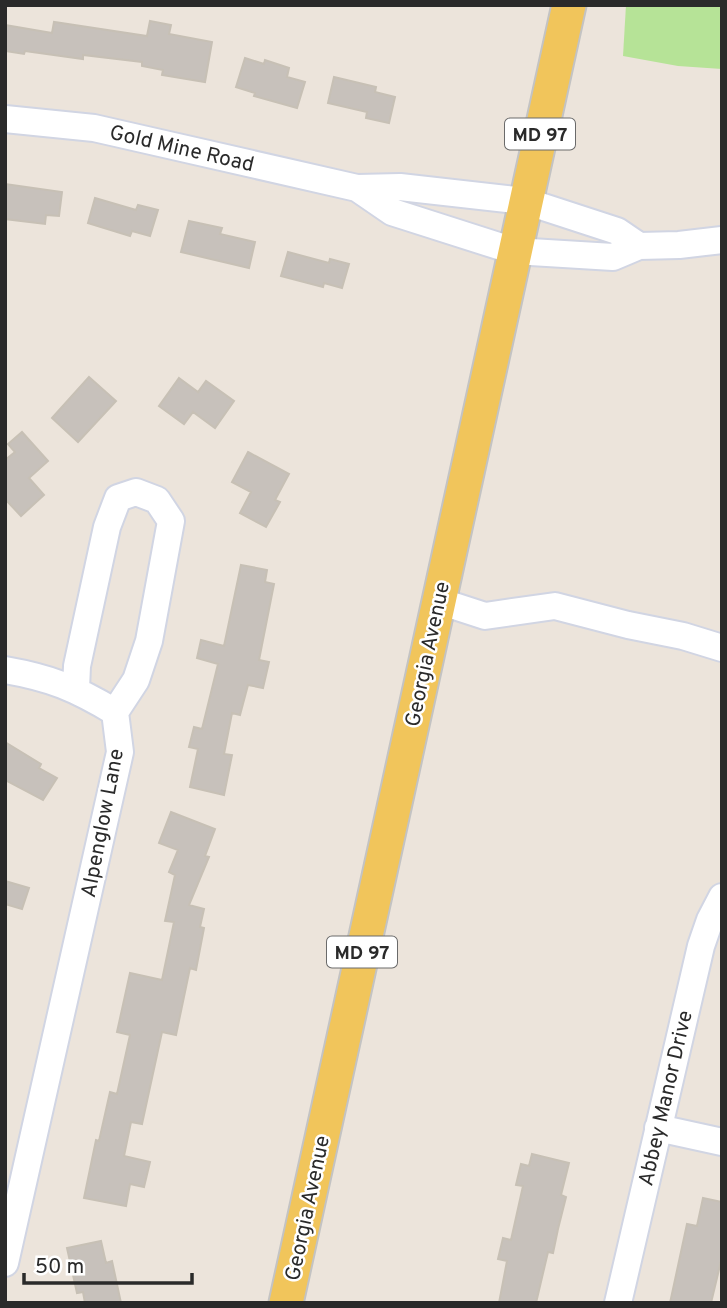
<svg xmlns="http://www.w3.org/2000/svg" width="727" height="1308" font-family="Overpass,sans-serif">
<style>
.green{fill:#b6e397}
.building{fill:#c7c1bb;stroke:#c7c0b5;stroke-width:2}
.lines{fill:none;stroke-linecap:round;stroke-linejoin:round}
.minor-casing{stroke:#d1d5e3;stroke-width:30}
.major-casing{stroke:#c3c3c3;stroke-width:37}
.minor{stroke:#fff;stroke-width:26}
.major{stroke:#f1c55b;stroke-width:33}
.labels{text-anchor:middle;stroke-width:5;stroke-linejoin:round;paint-order:stroke}
.shield{fill:#fff;stroke:#6a6a6a;stroke-width:2}
.shield-label{font-size:19px;font-weight:bold;fill:#2a2a2a}
.street-label{font-size:21px;fill:#2a2a2a;stroke:#fff}
</style>
<rect width="100%" height="100%" fill="#ece4db"/>
<path class="green" d="M626,5H722V69L678,66L623,56Z"/>
<path class="building" d="M150,21L171,25L169,34L212,42L205,82L162,75L163,70L142,66V62L83,55V59L25,51L24,54L5,51V25L52,33L54,22L147,36Z
M245,58L264,64L265,60L289,68L287,77L305,82L297,108L254,96L255,93L236,87Z
M334,77L376,87L375,92L395,97L389,123L366,118L367,112L328,103Z
M5,184L62,192L59,216L46,215L45,224L5,219Z
M95,198L136,210L138,205L158,210L150,236L132,231L130,236L88,223Z
M189,221L222,228L220,234L255,242L249,268L181,252Z
M288,252L329,263L330,259L349,264L342,288L324,283L323,287L281,276Z
M89,377L116,401L78,442L52,418Z
M179,378L198,392L206,381L234,401L215,428L193,412L184,424L159,406Z
M22,432L48,461L29,478L44,495L21,516L5,499V460L15,452L8,444Z
M248,452L289,474L275,500L280,502L266,527L240,513L251,492L232,482Z
M241,565L267,570L265,582L274,584L259,660L269,662L263,688L248,685L240,715L232,713L224,754L232,755L224,795L190,787L198,749L189,747L194,727L202,729L218,664L197,658L201,640L224,646Z
M5,742L41,764L39,768L57,778L43,800L5,780Z
M171,812L215,829L205,856L209,857L189,905L204,909L200,927L204,928L196,970L190,968L176,1035L162,1032L142,1124L131,1122L124,1156L150,1162L144,1187L130,1184L126,1206L84,1198L96,1140L99,1141L110,1092L117,1094L130,1035L117,1032L130,973L162,980L174,922L165,921L175,875L169,872L178,850L159,843Z
M5,881L29,888L22,909L5,904Z
M532,1154L569,1163L561,1195L566,1197L558,1229L553,1253L548,1252L536,1303H499L507,1261L498,1259L503,1238L511,1240L523,1186L516,1185L521,1164L529,1166Z
M703,1198L722,1202V1257L711,1303H670L687,1224L697,1226Z
M101,1241L106,1263L112,1261L121,1303H85L83,1292L77,1293L67,1248Z"/>
<g class="lines">
<defs>
<path id="minor" d="M5,119L94,128L357,188
M639,246L617,231L525,201L400,187L357,188L392,212L514,251L613,257L639,246L679,245L722,240
M439,601L485,616L555,606L628,625L683,636L722,648
M5,670C51,678 75,688 115,712
M658,1128L722,1142
M5,1263L120,752L115,712L136,680L149,641L171,521L157,500L136,492L118,498L107,527L77,666L76,689
M618,1303L701,946L710,920L722,897"/>
<path id="major" d="M286,1303L569,5"/>
</defs>
<use href="#minor" class="minor-casing"/>
<use href="#major" class="major-casing"/>
<use href="#minor" class="minor"/>
<use href="#major" class="major"/>
</g>
<g class="labels">
<g class="shield">
<rect x="505" y="118.5" width="70" height="31" rx="5"/>
<rect x="327" y="936.5" width="70" height="31" rx="5"/>
</g>
<g class="shield-label">
<text x="540" y="141">MD 97</text>
<text x="362" y="959">MD 97</text>
</g>
<g class="street-label">
<text transform="translate(182 148) rotate(13)" y="7">Gold Mine Road</text>
<text transform="translate(427 654) rotate(-78)" y="7">Georgia Avenue</text>
<text transform="translate(102 823) rotate(-79)" y="7">Alpenglow Lane</text>
<text transform="translate(665 1098) rotate(-77)" y="7">Abbey Manor Drive</text>
<text transform="translate(307 1208) rotate(-78)" y="7">Georgia Avenue</text>
</g>
</g>
<rect width="727" height="1308" fill="none" stroke="#2a2a2a" stroke-width="14"/>
<path d="M24 1273v10h168v-10" fill="none" stroke="#2a2a2a" stroke-width="3.5"/>
<text x="35" y="1273" font-size="21" fill="#2a2a2a" stroke="#ffffff" stroke-width="5" paint-order="stroke">50 m</text>
</svg>
